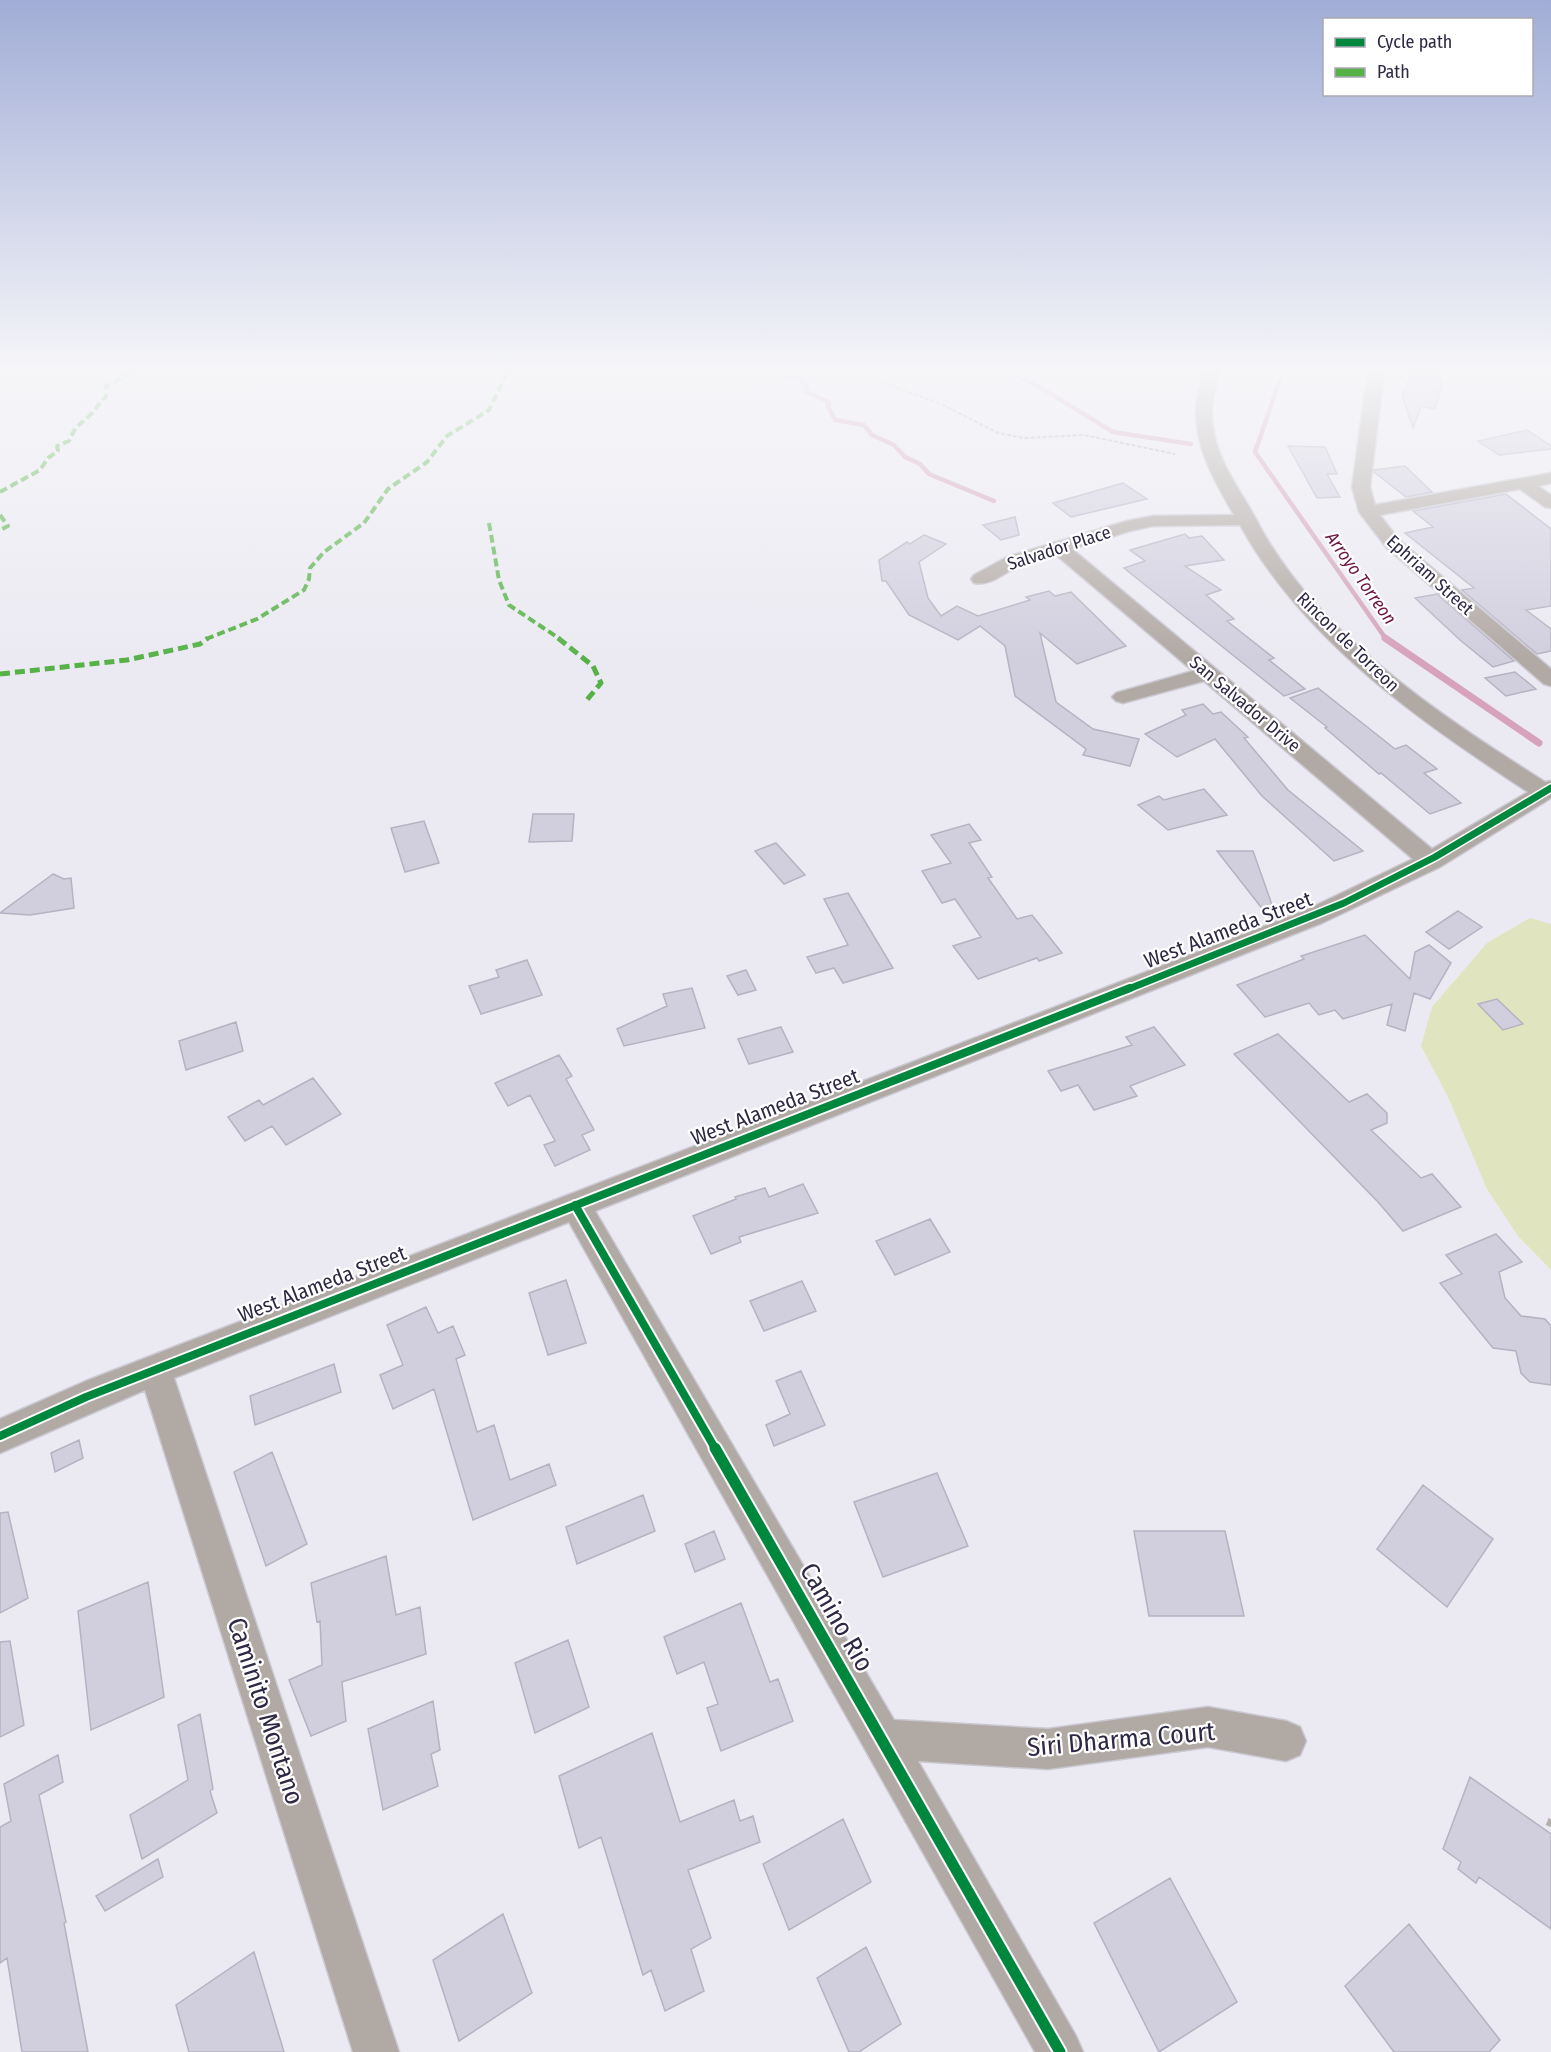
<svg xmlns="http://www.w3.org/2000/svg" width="1551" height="2052" font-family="'Fira Sans Condensed',sans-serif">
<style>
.green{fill:#e1e5bf}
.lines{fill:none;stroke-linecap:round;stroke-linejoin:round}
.stream-far1{stroke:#d6a3ba;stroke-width:4.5}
.stream{stroke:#d6a3ba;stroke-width:7}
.building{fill:#d1cede;stroke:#b5b2c2;stroke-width:1.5}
.minor-casing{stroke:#cac8d2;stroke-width:3}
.path-far1{stroke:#b5aeaf;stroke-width:2;stroke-dasharray:4 2;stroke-linecap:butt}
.path{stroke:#b5aeaf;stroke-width:5;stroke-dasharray:9 4.5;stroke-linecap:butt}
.minor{fill:#b1a9a4;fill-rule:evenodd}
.quiet-far1{stroke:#56b247;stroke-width:4;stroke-dasharray:8 4;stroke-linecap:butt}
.quiet{stroke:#56b247;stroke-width:5;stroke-dasharray:10 5;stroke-linecap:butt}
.cycleway-far2-casing{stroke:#fff;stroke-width:10}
.cycleway-far1-casing{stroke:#fff;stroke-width:12}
.cycleway-casing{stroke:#fff;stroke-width:15}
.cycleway-far2{stroke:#00873e;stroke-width:7}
.cycleway-far1{stroke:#00873e;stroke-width:8}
.cycleway{stroke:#00873e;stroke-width:11}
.labels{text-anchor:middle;stroke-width:4.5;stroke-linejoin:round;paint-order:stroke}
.far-street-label{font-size:18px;fill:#2e2844;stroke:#fff}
.far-water-label{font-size:18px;font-style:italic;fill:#6c1542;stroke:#fff}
.street-label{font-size:21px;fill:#2e2844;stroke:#fff}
.near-street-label{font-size:26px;fill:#2e2844;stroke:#fff}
</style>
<rect width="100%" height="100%" fill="#ebeaf2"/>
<path class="green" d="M1530,918L1551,924V1270L1518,1236L1487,1189L1448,1097L1421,1046L1432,1007L1487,943Z"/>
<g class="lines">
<path class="stream-far1" d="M777,371L782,376L802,378L801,381L807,387L806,392L829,402L828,406L835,420L864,425L872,435L894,445L905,457L920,464L929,474L994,501
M1008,371L1048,392L1113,432L1191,444
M1283,371L1255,452L1386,639"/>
<path class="stream" d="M1385,638L1539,743"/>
</g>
<path class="building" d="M1412,371H1437L1442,386L1435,409L1421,406L1413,428L1402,396Z
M1527,430L1551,446V449L1499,455L1478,441Z
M1288,446L1325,447L1337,474H1327L1340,497L1317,498Z
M1405,466L1432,492L1406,497L1374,472V470Z
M1123,483L1147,499L1071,517L1053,503Z
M1506,494L1551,529V606L1526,610L1551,629V651L1537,654L1462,590L1474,588L1405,533L1433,527L1413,511Z
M1015,517L1019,535L1001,540L983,525Z
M1185,534L1189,538L1202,536L1224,560L1185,566L1221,590L1206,595L1234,619L1227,621L1274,658L1269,660L1305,689L1284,696L1124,568L1145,561L1130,550Z
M924,535L946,544L919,562L928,598L941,616L957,606L978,616L1030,600L1026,597L1049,591L1055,596L1071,592L1126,646L1077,664L1040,633L1056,702L1093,729L1139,739L1130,766L1083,755L1086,749L1015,696L1005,646L980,626L958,640L909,615L886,581H882L879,560L907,542L910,544Z
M1437,594L1514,661L1493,667L1460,640L1415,598Z
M1515,672L1536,689L1506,696L1485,678Z
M1318,688L1395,749L1406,745L1437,769L1424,773L1461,803L1430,814L1381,773L1379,774L1325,728L1327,727L1290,698Z
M1203,704L1213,714L1221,712L1248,737L1244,738L1288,790L1363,851L1334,861L1262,796L1215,739L1177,757L1145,734L1186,715L1182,710Z
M1204,789L1227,815L1168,830L1138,805L1159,796L1164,800Z
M533,814H574L572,841L529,842Z
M424,821L439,863L405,872L391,828Z
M969,824L981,840L969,843L992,877L988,878L1017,919L1032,915L1062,953L1039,961L1037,958L978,979L953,946L981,937L955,899L942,903L922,871L951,863L931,835Z
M776,843L805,875L784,884L755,851Z
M1217,851H1253L1277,919L1272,921Z
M53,874L64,879L71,878L74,908L30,915L0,913Z
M848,893L893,968L843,983L834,968L816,973L807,957L848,945L824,899Z
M1458,911L1482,927L1449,949L1426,932Z
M1365,935L1410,979L1415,952L1429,945L1451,963L1430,999L1414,993L1405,1031L1387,1025L1392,1004L1343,1019L1335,1010L1319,1015L1309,1003L1265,1017L1237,985L1304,959L1301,956Z
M527,960L542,995L481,1014L469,986L499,977L496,970Z
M746,970L756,990L738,995L727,976Z
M692,988L705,1028L624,1046L617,1029L667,1006L663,994Z
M1497,999L1523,1024L1503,1030L1478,1004Z
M236,1022L243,1051L186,1070L179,1041Z
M781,1027L793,1052L749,1064L738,1039Z
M1154,1027L1185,1065L1130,1086L1137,1096L1094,1110L1078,1085L1061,1091L1048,1071L1132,1045L1126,1037Z
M1278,1034L1349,1102L1367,1094L1387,1113V1123L1371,1130L1421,1178L1432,1174L1461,1207L1403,1231L1378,1202L1234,1054Z
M559,1055L572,1076L566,1079L594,1130L582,1135L590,1150L555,1166L544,1145L555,1141L530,1095L508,1106L495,1083Z
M313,1078L341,1114L286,1145L272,1126L245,1141L228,1117L259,1100L263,1105Z
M803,1184L818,1213L739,1237L741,1242L711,1254L693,1216L736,1199L735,1197L765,1188L769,1197Z
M930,1219L950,1252L895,1275L876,1241Z
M1496,1234L1522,1262L1499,1272L1505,1298L1521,1316L1545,1319L1551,1326V1385L1530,1382L1521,1373L1516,1351L1493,1348L1440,1283L1462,1274L1446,1255Z
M566,1280L586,1343L548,1355L529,1293Z
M802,1281L816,1311L764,1331L750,1301Z
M426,1307L438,1333L453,1326L465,1355L456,1359L477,1432L494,1425L510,1480L549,1464L556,1485L473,1520L434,1389L393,1409L380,1375L403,1365L387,1325Z
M334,1364L341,1392L255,1425L250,1396Z
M801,1371L825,1425L774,1446L766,1425L790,1414L776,1381Z
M79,1440L83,1458L55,1472L51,1453Z
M272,1452L307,1544L266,1566L234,1472Z
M937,1473L968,1546L883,1577L854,1502Z
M1423,1485L1493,1539L1447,1607L1377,1549Z
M643,1495L655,1531L577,1564L566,1527Z
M8,1512L28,1598L0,1613V1513Z
M714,1531L725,1559L695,1572L685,1544Z
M1134,1531H1225L1244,1616H1149Z
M386,1556L396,1615L420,1607L426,1654L342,1682L346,1721L311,1736L289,1680L322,1665L320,1621L317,1622L311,1583Z
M148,1582L164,1697L91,1730L78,1611Z
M741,1603L770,1682L778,1679L793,1721L721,1751L707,1708L718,1704L704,1662L677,1674L664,1637Z
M568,1640L589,1707L535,1733L515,1663Z
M10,1641L24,1725L0,1737V1642Z
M433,1701L440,1750L431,1754L438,1786L383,1810L368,1729Z
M200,1714L213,1789L210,1791L217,1813L142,1859L130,1815L188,1780L178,1725Z
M652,1733L680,1822L734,1800L740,1821L753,1816L760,1842L688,1870L711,1938L691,1949L704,1991L665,2011L651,1970L643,1975L601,1837L579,1848L559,1776Z
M58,1755L63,1782L39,1795L66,1922L64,1923L88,2052H22L7,1958L0,1963V1827L11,1821L4,1784Z
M1470,1777L1551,1834V1929L1479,1877L1476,1883L1458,1869L1461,1862L1443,1849Z
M843,1819L871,1882L789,1930L763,1864Z
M158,1859L163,1877L105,1911L96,1896Z
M1170,1878L1237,2002L1159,2052L1094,1923Z
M503,1914L532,1993L459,2041L433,1960Z
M1409,1924L1500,2040L1489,2052H1394L1345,1986Z
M866,1947L901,2024L859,2052H849L817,1978Z
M254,1952L284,2052H189L176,2005Z"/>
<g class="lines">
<defs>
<path id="minor" d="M1204,371H1220C1217,383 1213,395 1212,407C1210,453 1236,482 1256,519C1315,634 1439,714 1545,782L1551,781V798L1440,867L1322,923L595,1211L894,1720L1048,1729L1208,1707L1286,1721L1300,1727L1306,1741L1300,1755L1286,1761L1208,1747L1048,1769L918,1761L1076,2036L1083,2052H1035L569,1222L174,1378L399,2052H353L145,1390L0,1453V1419L86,1381L1304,911L1413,859L1204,681L1123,703L1116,701L1112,697L1116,693L1193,671L1055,554C1044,558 1033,560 1023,564C1007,570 992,587 974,583L971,579L974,575L1007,557L1127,521L1153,516L1234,515C1215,481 1195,449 1196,409C1196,397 1202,383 1204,371ZM1240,525C1305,642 1419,720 1528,792L1432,849L1072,549L1130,531L1153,526Z
M1368,371H1384L1370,487L1375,505L1551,473V483L1538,486L1551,495V508L1545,507L1520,489L1380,515L1398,539L1551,669V686L1544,684L1386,547L1359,512L1352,487Z"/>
</defs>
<use href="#minor" class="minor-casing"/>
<path class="path-far1" d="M852,371L941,404L998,433L1024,438L1084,435L1175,454"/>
<path class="path" d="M1548,1826L1551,1819"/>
<use href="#minor" class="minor"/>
<path class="quiet-far1" d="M0,492L40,470L48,458L58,451L57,446L69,441C78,421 78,428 90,415C97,409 98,403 106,397V386L131,373L129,371
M0,515L8,526L0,530
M489,523L499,580L509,605L560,639
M206,639L257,619L304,590L309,579L310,568L324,552L364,523L388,489L427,462L447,436L489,410L508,371"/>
<path class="quiet" d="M558,638L593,666L601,683L586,701
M0,674L127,660L200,644L208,638"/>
<defs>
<path id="cycleway-far2" d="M1126,990L1344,903L1435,857L1551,788"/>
<path id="cycleway-far1" d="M575,1205L716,1450
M0,1436L86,1397L1130,988"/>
<path id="cycleway" d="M715,1448L1060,2052"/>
</defs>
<use href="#cycleway-far2" class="cycleway-far2-casing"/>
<use href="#cycleway-far1" class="cycleway-far1-casing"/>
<use href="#cycleway" class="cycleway-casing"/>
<use href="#cycleway-far2" class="cycleway-far2"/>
<use href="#cycleway-far1" class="cycleway-far1"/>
<use href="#cycleway" class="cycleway"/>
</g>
<linearGradient id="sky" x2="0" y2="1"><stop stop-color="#a1add6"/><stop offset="0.56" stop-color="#f6f6f9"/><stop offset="1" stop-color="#f6f6f9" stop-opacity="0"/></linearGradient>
<rect width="1551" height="659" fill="url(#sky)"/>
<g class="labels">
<g class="far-street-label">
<text transform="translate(1059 548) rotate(-18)" y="6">Salvador Place</text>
<text transform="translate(1430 575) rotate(42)" y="6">Ephriam Street</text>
<text transform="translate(1348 642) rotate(44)" y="6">Rincon de Torreon</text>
<text transform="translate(1245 704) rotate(40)" y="6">San Salvador Drive</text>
</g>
<g class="far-water-label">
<text transform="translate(1361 578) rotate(55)" y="6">Arroyo Torreon</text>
</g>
<g class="street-label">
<text transform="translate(1228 930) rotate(-21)" y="7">West Alameda Street</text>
<text transform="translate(775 1107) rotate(-21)" y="7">West Alameda Street</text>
<text transform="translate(322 1284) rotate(-21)" y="7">West Alameda Street</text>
</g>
<g class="near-street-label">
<text transform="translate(837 1617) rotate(60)" y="9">Camino Rio</text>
<text transform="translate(266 1711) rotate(72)" y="9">Caminito Montano</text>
<text transform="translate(1121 1739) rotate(-5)" y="9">Siri Dharma Court</text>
</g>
</g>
<rect x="1323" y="18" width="210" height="78" fill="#ffffff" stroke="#aba9b4" stroke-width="1.5"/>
<rect x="1335" y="38" width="30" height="9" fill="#00873e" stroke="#aba9b4" stroke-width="1.5"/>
<text x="1377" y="48" font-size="18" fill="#2e2844">Cycle path</text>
<rect x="1335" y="68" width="30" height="9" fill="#56b247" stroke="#aba9b4" stroke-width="1.5"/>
<text x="1377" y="78" font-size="18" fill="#2e2844">Path</text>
</svg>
